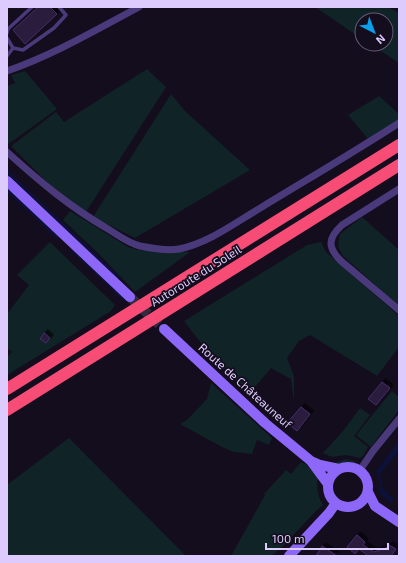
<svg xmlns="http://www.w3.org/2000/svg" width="406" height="563" font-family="'Exo 2',sans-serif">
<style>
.green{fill:#102327}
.water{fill:#0b1139}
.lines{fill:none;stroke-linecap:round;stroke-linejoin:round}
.stream{stroke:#0b1139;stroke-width:2.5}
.building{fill:#291a3e;stroke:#472d69;filter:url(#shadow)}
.secondary-tunnel{stroke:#322a3f;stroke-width:10;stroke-dasharray:10 5;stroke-linecap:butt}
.lane{stroke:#4b3a7b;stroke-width:3.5}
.street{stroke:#4b3a7b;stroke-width:7}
.secondary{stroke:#8d67f8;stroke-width:10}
.highway{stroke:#f74c76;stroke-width:12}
.labels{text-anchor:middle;stroke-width:3.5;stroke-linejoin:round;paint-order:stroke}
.street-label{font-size:12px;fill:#ddcbfd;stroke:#140d1e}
</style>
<defs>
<filter id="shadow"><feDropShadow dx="3.5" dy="-3.5" stdDeviation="0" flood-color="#0009"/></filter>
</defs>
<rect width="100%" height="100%" fill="#140d1e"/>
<path class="green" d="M315,7H388L399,13V63L370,44H386V20H362V39Z
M147,69L166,87L86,212L48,183L11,146L56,112L64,122Z
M25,71L57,109L7,145V86L15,83L11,75Z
M171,94L185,111L250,170L135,238L93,217Z
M379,96L399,114V120L368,139L348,115Z
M70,211L128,247L138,250L190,252L135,292L98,253L63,220Z
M362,217L399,250V306L342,255L338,246L340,234Z
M50,242L115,305L111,311L7,375V357L12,352L7,348V314L29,285L17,275Z
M321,242L326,252L399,316V347L377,376L310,335L299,341L287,358L294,376V401L291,379L271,368L250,393L218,365L184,321L307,245Z
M211,383L272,438L269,445L257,440L252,454L234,452L224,448L180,424L187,420L207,399Z
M392,391L399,397V410L371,447L356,435Z
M360,408L370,415L354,436L368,447L363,456L360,458L346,455L332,457L323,453L343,431Z
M69,438L186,556H7V485Z
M346,459L358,462L337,465L333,463Z
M301,462L307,465L318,478C316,488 318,497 323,505L315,512L306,485L315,512L285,544L272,556H231L265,495L264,494L286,470L299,480L291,474Z"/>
<path class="water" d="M399,441V450L380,474L382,487L394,500L391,503L380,494L379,491L380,485L376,471Z"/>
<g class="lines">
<path class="stream" d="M7,171L118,277
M7,190L57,237
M72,250L125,300"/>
</g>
<path class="building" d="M38,7H50L57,14L25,44L13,30Z
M44,333L50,338L46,343L40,339Z
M382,382L390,388L376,405L368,399Z
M301,407L310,414L297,431L287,423Z
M357,535L365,542L363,545L374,552L386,548L389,545L396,549L391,556H367L366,554L359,549L355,554L347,547Z
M322,546L337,556H316Z"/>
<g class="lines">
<path class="secondary-tunnel" d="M130,297L164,329"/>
<path class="lane" d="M7,33L8,29L32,7
M7,38L13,48L23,50L54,28L66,15L59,7
M7,56L13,48"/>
<path class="street" d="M7,71C53,55 96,30 139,7
M7,152C39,181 70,207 108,229C118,235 128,243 140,246C150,248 168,251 179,249C209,243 236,222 262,207C308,179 354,152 399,123
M399,189L342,225C328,238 327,247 341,261L399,310
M360,470L373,451L399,419"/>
<path class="secondary" d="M7,181L130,297
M164,329L265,423L311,461L320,465L339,469
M311,461L328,484
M328 487a20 20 0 1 1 40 0a20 20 0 1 1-40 0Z
M368,492L375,506L399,522
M289,556L329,513L336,503"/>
<path class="highway" d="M7,389L399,145
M7,410L399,165"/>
</g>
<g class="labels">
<g class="street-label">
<text transform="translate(196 276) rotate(-32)" y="4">Autoroute du Soleil</text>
<text transform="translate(245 386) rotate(42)" y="4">Route de Châteauneuf</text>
</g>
</g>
<rect width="406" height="563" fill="none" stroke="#ddcbfd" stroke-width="16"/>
<g transform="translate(374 32) rotate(138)"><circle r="19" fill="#140d1e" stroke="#645977"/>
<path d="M0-3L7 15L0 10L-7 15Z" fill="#0a9fea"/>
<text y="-6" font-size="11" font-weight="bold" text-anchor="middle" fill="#ddcbfd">N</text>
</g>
<path d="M266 543v6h122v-6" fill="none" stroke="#ddcbfd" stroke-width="2"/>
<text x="272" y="543" font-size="12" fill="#ddcbfd" stroke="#140d1e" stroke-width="3" paint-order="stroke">100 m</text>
</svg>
